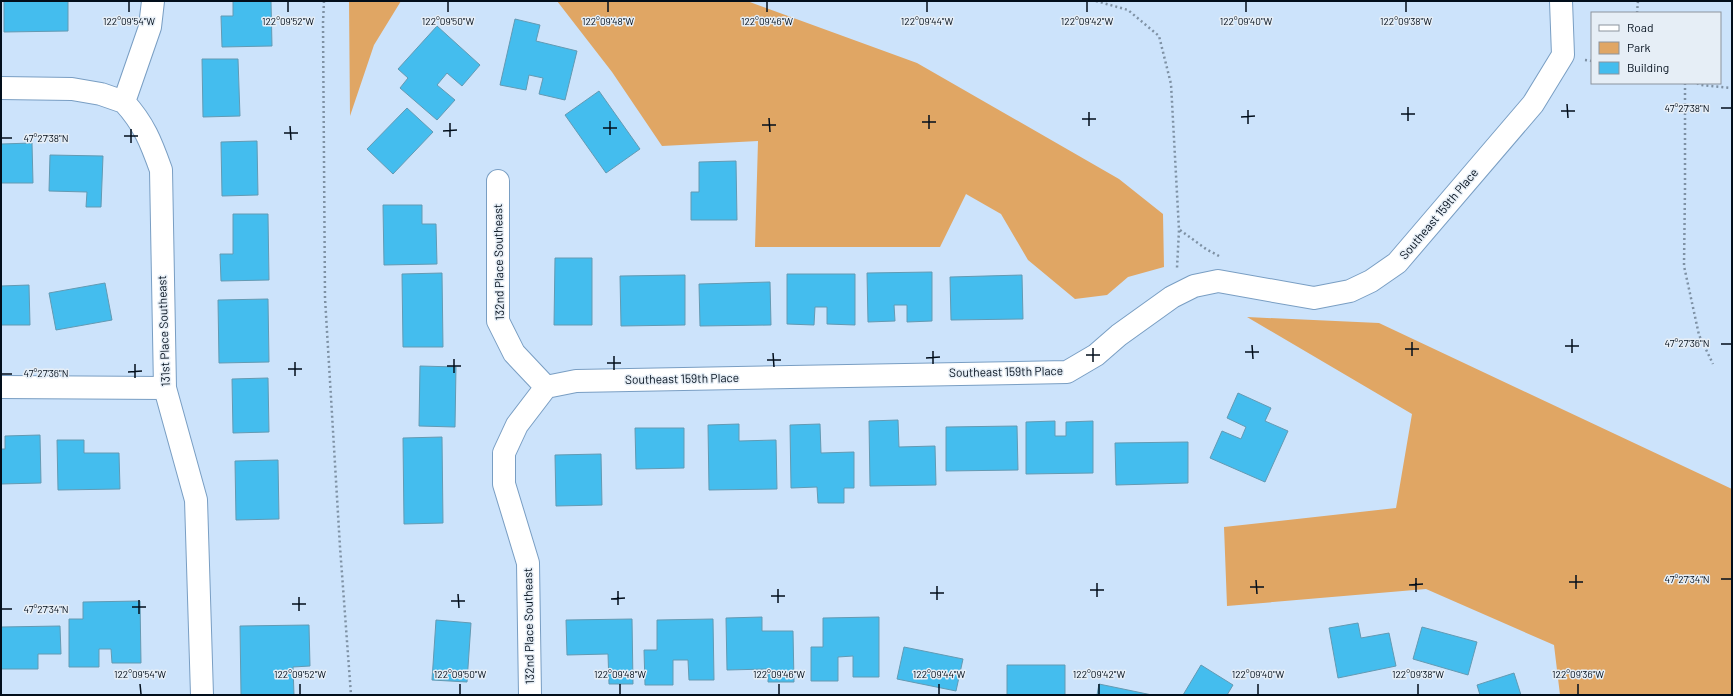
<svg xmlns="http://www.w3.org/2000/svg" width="1733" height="696" font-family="Barlow,sans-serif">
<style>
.green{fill:#e0a664}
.building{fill:#44bdee;stroke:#639ab3}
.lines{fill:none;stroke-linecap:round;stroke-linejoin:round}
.minor-casing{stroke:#799ec3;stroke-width:24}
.path{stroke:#7e91a4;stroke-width:2.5;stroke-dasharray:2 3;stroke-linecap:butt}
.minor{stroke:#fff;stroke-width:22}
.ticks{fill:none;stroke:#020e1b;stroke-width:1.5}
.labels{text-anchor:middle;stroke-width:3;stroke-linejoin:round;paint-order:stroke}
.street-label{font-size:12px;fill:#020e1b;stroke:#e6eef6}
.ticks-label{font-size:10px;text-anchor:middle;fill:#020e1b;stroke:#e6eef6;stroke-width:3;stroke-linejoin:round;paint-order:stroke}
</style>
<rect width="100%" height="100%" fill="#cce3fb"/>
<path class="green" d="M349,1H401L374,45L350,116Z
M557,1H747L917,63L1119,179L1163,214L1164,267L1128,277L1107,295L1075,299L1028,260L1001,214L966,194L940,247H755L758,141L662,146L612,72Z
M1247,317L1379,323L1732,489V695H1560L1554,645L1426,589L1227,606L1224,527L1396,508L1412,414Z"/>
<path class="building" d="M4,1H68V31L4,32Z
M233,1H271L272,46L222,47L221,16H233Z
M515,19L540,25L536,41L577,51L565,100L539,94L543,78L529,75L526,90L500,85Z
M437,26L480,65L462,86L447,73L437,85L455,100L437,120L400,88L408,78L398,69Z
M202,59H238L240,116L203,117Z
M599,91L640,149L606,173L565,115Z
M407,108L433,132L393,174L367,149Z
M257,141L258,195L222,196L221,142Z
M32,143L33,183H1V144Z
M50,155L103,156L101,207H86L87,192L49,191Z
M736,161L737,220H691V192H699V162Z
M383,205H422V224H436L437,264L384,265Z
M233,214H268L269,280L221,281L220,254H233Z
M555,258H592V325H554Z
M932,272V321L907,322V305H894L895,321L868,322L867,273Z
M442,273L443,347H403L402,274Z
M787,274H855V325L827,324V307H815L814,325L787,324Z
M685,275V325L621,326L620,276Z
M1022,275L1023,319L951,320L950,277Z
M770,282L771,325L700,326L699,284Z
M105,283L112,320L56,330L49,293Z
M29,285L30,325H1V286Z
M268,299L269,362L219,363L218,300Z
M420,366L456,367L455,427L419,426Z
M268,378L269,432L233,433L232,379Z
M1238,393L1271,408L1265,421L1288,431L1265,482L1210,458L1222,431L1241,439L1246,427L1227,418Z
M898,420L899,447L935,446L936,485L870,486L869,421Z
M1055,421V436H1066V422L1093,421V473L1026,474V422Z
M739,424V441L776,440L777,489L709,490L708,425Z
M820,424L821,453L854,452V488H844V503H818L817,487L791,488L790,425Z
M1017,426L1018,470L946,471V427Z
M635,428H684V468L636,469Z
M40,435L41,483L1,484V449H5V436Z
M442,437L443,523L404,524L403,438Z
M57,440H84V453H119L120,489L58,490Z
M1188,442V483L1116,485L1115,443Z
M601,454L602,505L556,506L555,455Z
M278,460L279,519L236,520L235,461Z
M140,601L141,663H112L111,649H99V667H69V619H83V602Z
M762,617V631H793L794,682H768V669L727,670L726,618Z
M879,617V677H853V656L838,657V681H811V647H823V618Z
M632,619L633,684H609L608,654L567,655L566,620Z
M713,619L714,680H689L688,660H673V685H645L644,650H657V620Z
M436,620L471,623L467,682L432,680Z
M1358,623L1361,638L1389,633L1396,666L1338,678L1329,628Z
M309,625L310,666L293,667L294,695H241L240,626Z
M60,626L61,654H38V669H1V627Z
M1422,627L1477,642L1468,675L1413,659Z
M904,647L963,659L956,691L897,679Z
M1007,665H1065V695H1007Z
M1201,665L1233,685L1227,695H1183Z
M1514,673L1521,695H1480L1477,685Z
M1099,684L1152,695H1097Z"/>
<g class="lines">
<defs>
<path id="minor" d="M1,88L72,89L101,94L124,102
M124,102C144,124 151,142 161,170L165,388L196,500L202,695
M124,102L150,27L153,1
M498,181V321L514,353L546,387L517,425L504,453V484L528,563L530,695
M1,387L165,388
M546,387L576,381L1067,372L1096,355L1119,335L1172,297L1194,286L1218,281L1314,298L1350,291L1371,281L1397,263L1533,104L1563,55L1561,1"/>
</defs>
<use href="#minor" class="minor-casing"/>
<path class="path" d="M324,1L323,23L325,298L340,547L351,695
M1096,1L1128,10L1159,36L1171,84L1179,230L1177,268
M1637,13L1638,1
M1585,60L1592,61
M1685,83V188L1684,266L1699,335L1713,364
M1697,83L1700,85L1732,88
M1180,230L1206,249L1219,256"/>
<use href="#minor" class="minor"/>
</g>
<path class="ticks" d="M129,2V12M288,2V12M448,2V12M608,2V12M767,2V12M927,2V12M1087,2V12M1246,2V12M1406,2V12M1567,104L1568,118M1408,107V121M1721,108H1731M1248,110V124M1561,111H1575M1089,112V126M1401,114H1415M929,115V129M1241,117L1255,116M769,118L770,132M1082,119H1096M610,121V135M922,122H936M450,123V137M762,125H776M290,126L291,140M603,128H617M131,129V143M443,131L457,130M284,133H298M124,136H138M2,138H12M1572,339V353M1412,342V356M1721,344H1731M1252,345L1253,359M1565,346H1579M1093,348V362M1405,349H1419M933,351V364M1245,352H1259M773,353L774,367M1086,355H1100M614,356V370M926,358L940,357M454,359V373M767,360H781M295,362V376M607,363H621M135,364V378M447,366H461M288,369H302M128,372L142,371M2,374H12M1576,575V589M1416,578V592M1721,579H1731M1256,580L1257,594M1569,582H1583M1097,583V597M1409,585L1423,584M937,586V600M1250,587H1264M778,589V603M1090,590H1104M618,591V605M930,593H944M458,594L459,608M771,596H785M299,597V611M611,599L625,598M139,600V614M451,601H465M292,604H306M132,607H146M2,609H12M140,684L141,694M300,684V694M460,684V694M620,684V694M779,684V694M939,684V694M1099,684V694M1258,684V694M1418,684V694M1578,684V694"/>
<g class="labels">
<g class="street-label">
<text transform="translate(1439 214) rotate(-50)" y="4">Southeast 159th Place</text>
<text transform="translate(499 262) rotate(-91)" y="4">132nd Place Southeast</text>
<text transform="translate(164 331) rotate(-92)" y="4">131st Place Southeast</text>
<text transform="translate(1006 372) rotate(-1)" y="4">Southeast 159th Place</text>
<text transform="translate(682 379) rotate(-1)" y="4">Southeast 159th Place</text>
<text transform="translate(529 626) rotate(-91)" y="4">132nd Place Southeast</text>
</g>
</g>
<g class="ticks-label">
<text x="129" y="25">122°09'54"W</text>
<text x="288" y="25">122°09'52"W</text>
<text x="448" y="25">122°09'50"W</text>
<text x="608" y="25">122°09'48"W</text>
<text x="767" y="25">122°09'46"W</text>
<text x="927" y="25">122°09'44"W</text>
<text x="1087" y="25">122°09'42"W</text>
<text x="1246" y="25">122°09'40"W</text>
<text x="1406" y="25">122°09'38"W</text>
<text x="1687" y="112">47°27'38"N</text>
<text x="46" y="142">47°27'38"N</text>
<text x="1687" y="347">47°27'36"N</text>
<text x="46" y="377">47°27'36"N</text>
<text x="1687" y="583">47°27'34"N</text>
<text x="46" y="613">47°27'34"N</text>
<text x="140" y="678">122°09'54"W</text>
<text x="300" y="678">122°09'52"W</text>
<text x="460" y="678">122°09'50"W</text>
<text x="620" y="678">122°09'48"W</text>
<text x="779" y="678">122°09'46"W</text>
<text x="939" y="678">122°09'44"W</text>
<text x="1099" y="678">122°09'42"W</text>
<text x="1258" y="678">122°09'40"W</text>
<text x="1418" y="678">122°09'38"W</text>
<text x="1578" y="678">122°09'36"W</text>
</g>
<rect width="1733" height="696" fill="none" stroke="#020e1b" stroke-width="4"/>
<rect x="1591" y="12" width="130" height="72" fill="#e6eef6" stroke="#8b949e"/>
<rect x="1599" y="25" width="20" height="6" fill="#ffffff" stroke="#8b949e"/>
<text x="1627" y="32" font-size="12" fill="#020e1b">Road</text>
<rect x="1599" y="42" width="20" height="12" fill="#e0a664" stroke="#8b949e"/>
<text x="1627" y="52" font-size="12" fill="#020e1b">Park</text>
<rect x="1599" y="62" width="20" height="12" fill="#44bdee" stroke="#8b949e"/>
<text x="1627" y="72" font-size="12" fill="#020e1b">Building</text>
</svg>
